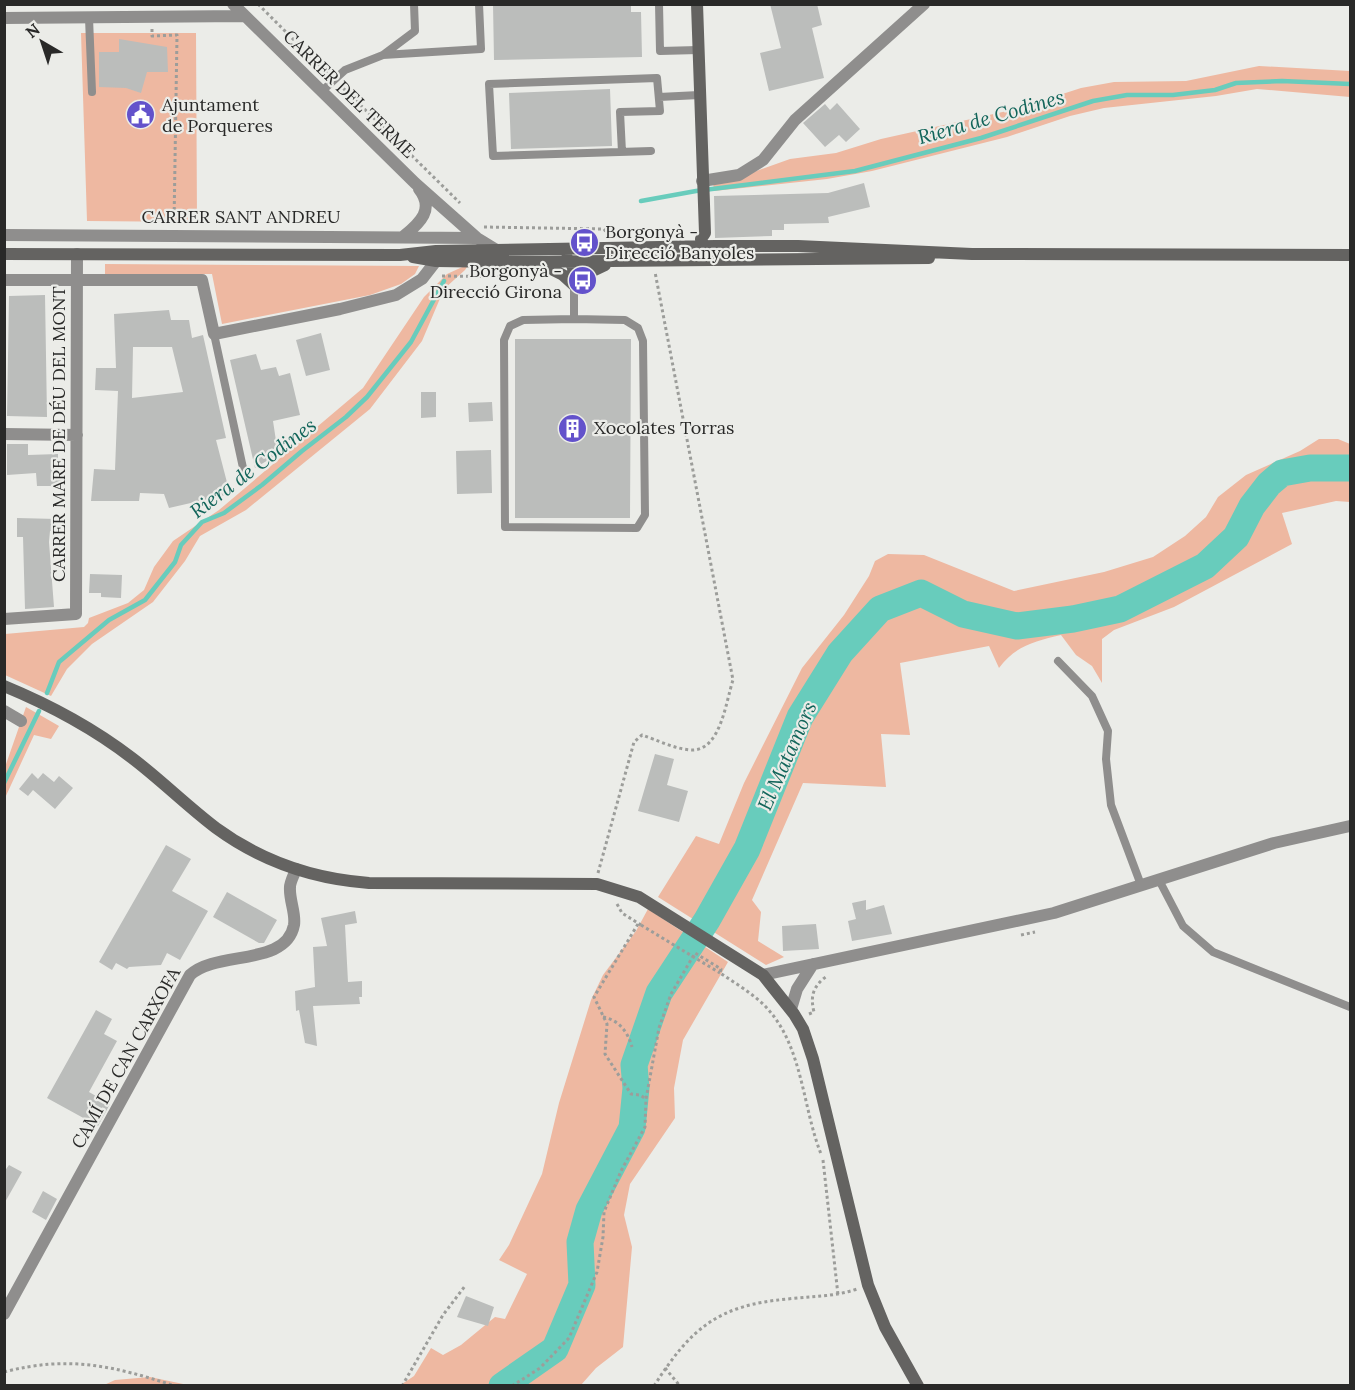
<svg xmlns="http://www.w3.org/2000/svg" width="1355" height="1390" font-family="Lora,serif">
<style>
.green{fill:#eeb8a1}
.water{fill:#68ccbc}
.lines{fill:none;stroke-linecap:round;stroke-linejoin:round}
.stream{stroke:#68ccbc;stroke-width:4.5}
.river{stroke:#68ccbc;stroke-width:27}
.building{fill:#bbbdbb;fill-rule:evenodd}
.path{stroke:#9c9d9a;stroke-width:3;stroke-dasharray:3 3;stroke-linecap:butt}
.lane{stroke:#8f8e8d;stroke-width:8}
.street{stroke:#8f8e8d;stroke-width:12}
.secondary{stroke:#646361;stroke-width:12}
.path-bridge{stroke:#9c9d9a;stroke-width:3;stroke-dasharray:3 3;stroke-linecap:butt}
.labels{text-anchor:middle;stroke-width:4.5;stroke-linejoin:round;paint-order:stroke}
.street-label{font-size:18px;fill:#292928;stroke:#ebece8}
.poi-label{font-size:18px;fill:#292928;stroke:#ebece8;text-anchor:start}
.water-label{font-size:20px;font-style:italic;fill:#12655a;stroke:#ebece8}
</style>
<rect width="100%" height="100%" fill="#ebece8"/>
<path class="green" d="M81,33H196L197,222L87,221Z
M1259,66L1350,71V97L1257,89L1216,96L1104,108L1070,116L1007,137L872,171L827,179L714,191L713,182L734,179L790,159L836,153L881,139L1016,109L1081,88L1114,82L1186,81Z
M105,264L419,266L415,274L401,284L370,295L222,324L212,274H105Z
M469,264L465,270L444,289L422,341L370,409L246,510L200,536L185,561L153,602L92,644L67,669L51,696L5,675V634L84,627L88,623L89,618L128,603L144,590L154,567L173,541L219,510L363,388L424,297L447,274Z
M1319,439H1338L1350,444V502L1336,501L1282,513L1292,544L1174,607L1114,630L1102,639V683L1092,666L1076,655L1061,635C1035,641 1015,646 999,668L989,646L900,663L910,735L881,734L886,787L803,783L752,900L761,912L758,941L784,957L766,965L658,897L696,836L719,844L744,783L802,668L844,615L869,576L875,561L888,554L924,555L1014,591L1104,572L1153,557L1185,536L1206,517L1218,497L1246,475L1300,451Z
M26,707L59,726L51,739L34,735L5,798V767Z
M648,909L728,962L683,1040L674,1088L675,1118L630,1184L624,1215L632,1247L623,1347L596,1368L581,1385L399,1386L414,1376L431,1348L443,1355L461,1345L495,1317L505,1319L527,1274L499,1260L509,1245L542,1174L559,1103L591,1000L603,975L636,931Z
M150,1377L188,1385H104L115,1380Z"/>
<path class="water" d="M630,1055H637L645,1062L637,1073L636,1088L622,1061Z"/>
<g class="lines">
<path class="stream" d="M641,201L696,191L855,171L981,138L1093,101L1127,95H1173L1215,90L1236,83L1282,81L1350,84
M47,693L59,662L109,620L145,600L175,562L181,545L202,522L224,513L262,485L302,451L346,417L367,397L411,342L444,281
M4,783L39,711"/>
<path class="river" d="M502,1386L555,1349L582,1285L580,1242L589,1210L632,1128L636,1088L634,1065L659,993L707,920L747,849L800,717L840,653L880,609L921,593L963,614L1017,626L1073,619L1120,609L1205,566L1236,537L1252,506L1269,484L1282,473L1310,468H1350"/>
</g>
<path class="building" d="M493,4H631V12H641L642,57L494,60Z
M770,4H817L822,25L812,28L824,78L769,91L760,53L781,48Z
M119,39L167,47L168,72H147L141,93L126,88L99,87V52H119Z
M610,89L612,146L511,149L509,93Z
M837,103L860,129L846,142L839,135L825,147L803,123L825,104L830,110Z
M864,183L870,207L828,217L829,223L784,224V230H772V236L715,238L714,196L828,193Z
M45,295L47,417L7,416L9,296Z
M169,310L171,320H189L192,338L203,335L226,438L216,440L230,494L169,508L164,494L140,493L139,501H91L94,469L115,470L118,391L95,390L96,368H116L114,314ZM133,347H172L183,392L132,398Z
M321,333L330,370L306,376L296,340Z
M515,339H631L630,518H515Z
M256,354L261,370L276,367L279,376L290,373L300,415L273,421L278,454L255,468L230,360Z
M421,392H436V417L421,418Z
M492,402L493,421L469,422L468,403Z
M7,444H28V455L58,454V473L62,472L63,486H37L36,473L7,475Z
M491,450L492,493L457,494L456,451Z
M17,518L57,519L56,531H50L49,542L54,607L25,609L23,537H17Z
M90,574L122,575L121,598L101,597V593H89Z
M655,754L674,759L667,785L688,791L679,822L638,811Z
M32,773L38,779L43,773L54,782L59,776L73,788L55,809L33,790L28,796L19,789Z
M166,845L191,859L172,891L208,911L180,960L167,953L161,965L129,967L127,969L116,963L112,970L99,962Z
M227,892L277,920L264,943H259L213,917Z
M866,900V910L884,905L892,934L852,941L848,921L856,919L852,903Z
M355,911L357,923L345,925L348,982L362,981V997H359L360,1004L313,1006L317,1046L305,1043L299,1010L296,1011L295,991L315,987L313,947L327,946L321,918Z
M816,924L819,949L783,951L782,926Z
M96,1010L112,1019L104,1034L117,1041L89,1092L110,1104L98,1126L47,1098Z
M9,1165L22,1172L4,1204V1172Z
M43,1191L57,1199L46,1220L32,1212Z
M466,1296L494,1307L488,1326L457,1317Z"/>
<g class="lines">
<path class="path" d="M258,4L327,73
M152,29V36L177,35L174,224
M343,88L460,203
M484,227L604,229L608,235
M442,276L522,277
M598,873L634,742L642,735C657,740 677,750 693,750C721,749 726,701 733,680L655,272
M617,904L622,913L641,925
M638,924L594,997L607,1024L605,1054L631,1094L640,1095L646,1099
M1021,935L1035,932
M809,1014L814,1012C810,996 813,986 827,976
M603,1017C619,1020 628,1032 632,1047
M823,1160L838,1295
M665,1368L680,1386
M4,1372C69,1355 114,1366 175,1386
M402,1386L443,1315L465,1286
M512,1386L540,1368L569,1338L597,1272L603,1237L604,1212L621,1171L645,1127L646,1099L659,1028L671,994L695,953L721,969L720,973C735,983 752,993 765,1006C803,1045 802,1106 821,1154
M654,1386C691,1328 718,1305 788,1299C812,1296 834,1297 857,1289"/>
<path class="lane" d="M659,4L660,51L698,50
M89,18L92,92
M383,55L481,49L479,4
M321,92L345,70L383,55L415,31L414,4
M659,97L699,95
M622,152L620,112L660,111L657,78L489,84L493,156L651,151
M574,319L523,320L510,326L504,340L505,527L637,528L645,515L643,341L638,328L625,320L574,319V285
M214,334L245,477
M1058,661L1092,696L1108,731L1106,759L1111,805L1141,885
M1159,880L1183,926L1213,952L1350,1007"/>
<path class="street" d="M233,4L415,183L477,238L495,249
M4,18L245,16
M702,181L739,175L763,160L795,120L924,4
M4,235L477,238
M404,236C420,223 435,209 419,189
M4,280H202L214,334L340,309L396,295L422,279L436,261
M4,434L77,435
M4,619L76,614L77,254
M4,711L21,721
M763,975L1054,913L1274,843L1350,826
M791,1009L797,989L813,964
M4,1314L190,975C217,950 286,967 294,925C296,913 289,900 290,887C290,882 294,875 296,869"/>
<path class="secondary" d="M697,4L705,233L701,239L703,246
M4,254L400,255L436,251L715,246H798L972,254L1350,255
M413,257L436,261L505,262L929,258
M567,258L573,267L574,285
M543,265L563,275L574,285
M574,285L586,274L605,265
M4,686C50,705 93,728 132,758C161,780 187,806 216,828C261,861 314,879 369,883L597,884L639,897L763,975L794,1014L803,1029L813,1059L868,1285L885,1327L918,1386"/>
<path class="path-bridge" d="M641,925L720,973"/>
</g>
<defs>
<symbol id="civic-disc" viewBox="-11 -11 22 22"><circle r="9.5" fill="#6352cb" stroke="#ebece8"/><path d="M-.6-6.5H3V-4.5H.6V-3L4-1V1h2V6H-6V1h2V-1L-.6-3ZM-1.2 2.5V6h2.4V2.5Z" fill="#fff"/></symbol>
<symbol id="bus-disc" viewBox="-11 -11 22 22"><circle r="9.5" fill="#6352cb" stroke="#ebece8"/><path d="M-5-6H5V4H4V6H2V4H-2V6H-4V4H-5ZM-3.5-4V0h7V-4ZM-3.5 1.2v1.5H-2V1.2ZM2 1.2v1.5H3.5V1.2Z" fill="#fff"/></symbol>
<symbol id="building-disc" viewBox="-11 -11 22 22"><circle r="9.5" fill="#6352cb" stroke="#ebece8"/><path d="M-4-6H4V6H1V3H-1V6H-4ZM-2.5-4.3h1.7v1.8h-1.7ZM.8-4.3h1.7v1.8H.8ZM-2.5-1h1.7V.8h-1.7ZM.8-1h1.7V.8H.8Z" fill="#fff"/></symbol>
</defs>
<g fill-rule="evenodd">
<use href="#civic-disc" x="124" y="98" width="33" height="33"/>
<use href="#bus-disc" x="568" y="226" width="33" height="33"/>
<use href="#bus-disc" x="566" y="264" width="33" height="33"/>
<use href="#building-disc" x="556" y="412" width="33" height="33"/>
</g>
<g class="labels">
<g class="street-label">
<text transform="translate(349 94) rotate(44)" y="6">CARRER DEL TERME</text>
<text x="241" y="223">CARRER SANT ANDREU</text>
<text transform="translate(59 434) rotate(-90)" y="6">CARRER MARE DE DÉU DEL MONT</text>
<text transform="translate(126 1058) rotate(-61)" y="6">CAMÍ DE CAN CARXOFA</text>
</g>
<g class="poi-label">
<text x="162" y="111">Ajuntament<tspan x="162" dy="21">de Porqueres</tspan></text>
<text x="605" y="238">Borgonyà -<tspan x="605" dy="21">Direcció Banyoles</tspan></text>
<text x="562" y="277" text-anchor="end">Borgonyà -<tspan x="562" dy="21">Direcció Girona</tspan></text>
<text x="594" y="434">Xocolates Torras</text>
</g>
<g class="water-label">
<text transform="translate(991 117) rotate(-16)" y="7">Riera de Codines</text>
<text transform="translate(253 468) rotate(-37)" y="7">Riera de Codines</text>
<text transform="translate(787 756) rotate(-66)" y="7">El Matamors</text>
</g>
</g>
<rect width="1355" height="1390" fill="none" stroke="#292928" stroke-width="12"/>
<g transform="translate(42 42) rotate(321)" stroke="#ebece8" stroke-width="4.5" paint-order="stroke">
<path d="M0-4.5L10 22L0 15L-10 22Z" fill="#292928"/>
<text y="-9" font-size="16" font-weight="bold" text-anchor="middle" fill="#292928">N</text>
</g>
</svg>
